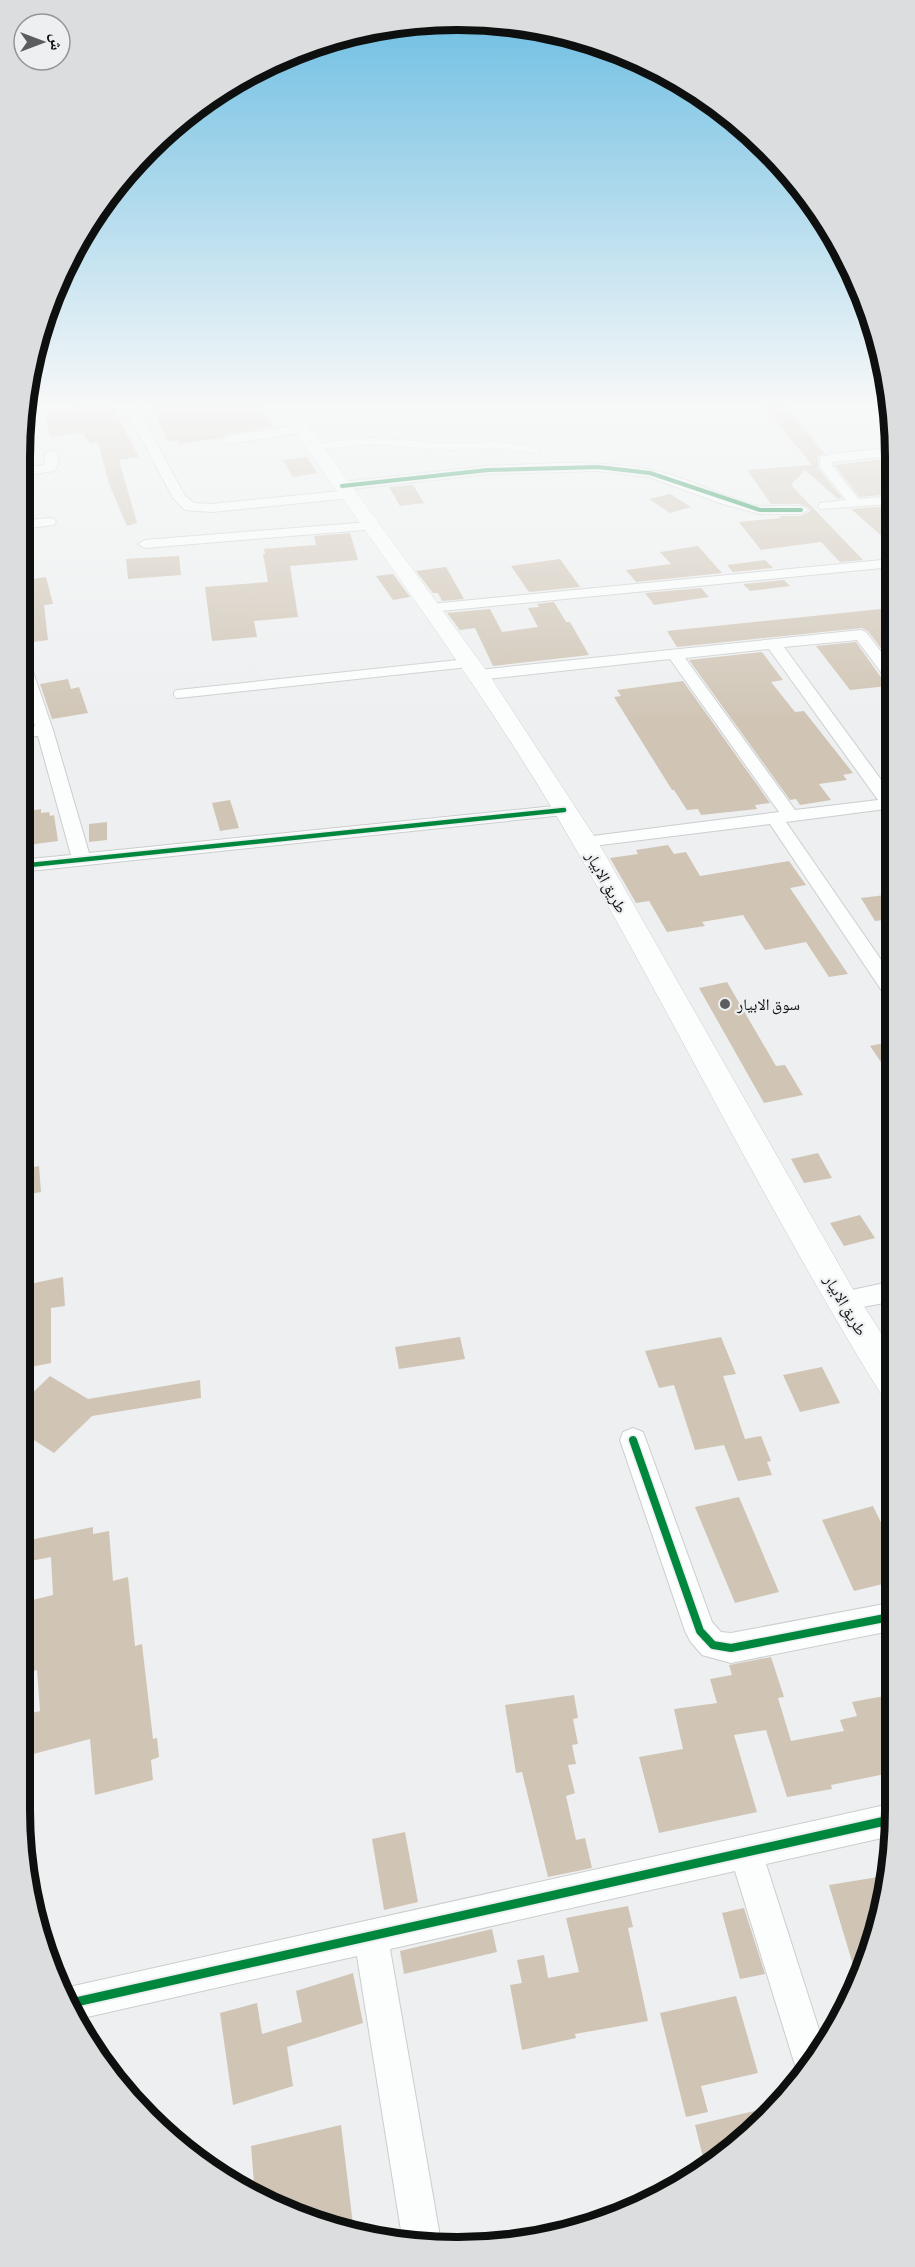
<svg xmlns="http://www.w3.org/2000/svg" width="915" height="2267" font-family="'Asap Condensed','Noto Naskh Arabic',sans-serif">
<style>
.building{fill:#d0c5b5}
.lines{fill:none;stroke-linecap:round;stroke-linejoin:round}
.service-far1-casing{stroke:#cccdce;stroke-width:7}
.service-casing{stroke:#cccdce;stroke-width:10}
.minor-casing{stroke:#cccdce;stroke-width:2}
.secondary-casing{stroke:#cccdce;stroke-width:1}
.service-far1{stroke:#fcfdfd;stroke-width:6}
.service{stroke:#fcfdfd;stroke-width:8}
.minor{fill:#fcfdfd;fill-rule:evenodd}
.secondary{fill:#fcfdfd;fill-rule:evenodd}
.cycleway-far3-casing{stroke:#edeff1;stroke-width:6}
.cycleway-far2-casing{stroke:#edeff1;stroke-width:8}
.cycleway-far1-casing{stroke:#edeff1;stroke-width:11}
.cycleway-casing{stroke:#edeff1;stroke-width:13}
.cycleway-far3{stroke:#00873e;stroke-width:4}
.cycleway-far2{stroke:#00873e;stroke-width:4.5}
.cycleway-far1{stroke:#00873e;stroke-width:8}
.cycleway{stroke:#00873e;stroke-width:9}
.poi-dot{fill:#5c5d5e;stroke:#edeff1;stroke-width:2}
.labels{text-anchor:middle;stroke-width:4.5;stroke-linejoin:round;paint-order:stroke}
.street-label{font-size:16px;fill:#0e0f0f;stroke:#edeff1}
.poi-label{font-size:16px;fill:#0e0f0f;stroke:#edeff1;text-anchor:start}
.rim{fill:none;stroke:#0e0f0f;stroke-width:8}
</style>
<rect width="100%" height="100%" fill="#eeeff0"/>
<path class="building" d="M70,404H86L88,408L105,406L108,411L114,410L139,457L119,460L137,523L127,526L109,484L98,442L90,444L83,433L50,437L46,418L49,417L47,411L72,408Z
M151,404H261L273,427L228,434L220,438L180,444L178,440L168,442Z
M762,404H783L825,454L818,456V468L842,498L838,499L805,470L791,485L863,560L840,562L821,542L761,550L739,522L781,518L779,516H801L810,511L809,508L799,504H771L747,470L812,465Z
M307,457L317,473L293,477L283,460Z
M892,458V494L860,497L834,465Z
M413,485L424,503L400,506L389,487Z
M670,494L691,507L670,513L649,499Z
M892,506V545L851,509Z
M350,533L358,560L290,566L298,617L254,621L257,637L212,641L205,587L268,582L263,554H265L264,549L316,545L314,536Z
M698,546L722,573L636,582L626,570L671,564L660,552Z
M179,556L181,575L128,579L126,559Z
M560,559L580,587L529,592L511,566Z
M765,560L773,568L733,572L727,565Z
M446,567L464,599L442,601L438,593H433L416,571Z
M393,574L410,597L393,600L376,576Z
M46,577L53,604L44,605L48,640L25,643V636H22L20,581Z
M784,580L790,586L750,591L743,584Z
M701,588L709,597L654,605L645,593Z
M554,602L566,622H570L589,655L493,666L475,628L460,630L447,613L490,609L502,632L538,627L528,608L539,607L537,604Z
M881,609L884,612L892,611V663L868,631L862,628L677,647L667,631Z
M856,642L880,676L888,686L850,690L816,646Z
M762,652L783,680L771,682L795,712L804,711L853,773L843,775L847,780L819,784L831,800L800,805L796,799L790,800L689,660Z
M68,679L71,689L79,687L88,713L52,719L40,684Z
M683,681L770,803L755,805L757,809L701,815L698,809L687,810L674,790H672L614,697L621,696L617,690Z
M230,800L239,828L220,831L212,803Z
M41,809V813L49,812L50,816L54,815L58,841L28,845L24,812Z
M107,822V840L89,842V824Z
M668,845L674,854L686,852L700,876L789,861L806,885L790,888L848,974L829,977L806,942L765,950L743,915L702,922L705,926L667,932L649,901L636,903L610,858L638,854L636,850Z
M893,894V919L875,921L861,898Z
M727,982L776,1066L785,1065L803,1095L764,1103L699,988Z
M893,1041V1046L894,1081L870,1046Z
M818,1153L832,1178L804,1183L791,1159Z
M39,1166L41,1192L20,1196V1170Z
M860,1215L875,1238L844,1246L830,1223Z
M63,1277L65,1306L51,1308V1363L20,1369V1286Z
M460,1337L465,1359L399,1369L395,1347Z
M721,1337L736,1374L723,1376L745,1439L761,1436L771,1461L767,1462L772,1475L738,1481L724,1445L695,1450L674,1385L659,1388L645,1351Z
M822,1367L840,1403L800,1412L783,1375Z
M50,1376L88,1399L200,1380L201,1398L92,1416L54,1453L20,1431V1405Z
M739,1497L779,1592L735,1603L695,1507Z
M873,1506L895,1551V1581L854,1591L822,1520Z
M93,1527V1534L109,1531L113,1581L128,1577L135,1646L142,1644L153,1739L157,1738L159,1757L151,1760L153,1780L95,1795L90,1739L22,1757L20,1716L40,1711L37,1670L20,1675V1603L53,1595L51,1557L20,1563V1542Z
M771,1657L784,1697L778,1698L791,1741L844,1731L840,1720L857,1716L852,1702L895,1694V1772L831,1785L832,1789L787,1797L766,1730L734,1735L757,1812L659,1833L639,1757L683,1749L674,1709L717,1703L710,1679L732,1675L729,1665Z
M574,1695L578,1718L573,1719L578,1744L572,1745L576,1764L568,1765L575,1793L566,1796L576,1840L585,1838L592,1868L548,1877L522,1772L516,1773L505,1705Z
M405,1832L418,1902L384,1910L372,1839Z
M878,1877L882,1889L872,1950L857,1978L829,1885Z
M628,1906L633,1927L628,1928L648,2021L575,2034L576,2038L522,2050L510,1985L522,1983L517,1960L544,1955L548,1978L579,1972L566,1918Z
M744,1908L765,1974L740,1979L722,1913Z
M492,1929L497,1952L404,1974L400,1951Z
M353,1973L363,2023L287,2047L293,2086L233,2105L220,2013L257,2003L262,2034L302,2022L296,1991Z
M736,1996L758,2073L701,2086L708,2112L686,2117L660,2013Z
M772,2107L723,2153L706,2169L695,2125Z
M341,2125L354,2233L316,2224L255,2196L251,2146Z"/>
<g class="lines">
<defs>
<path id="service-far1" d="M314,447L371,441L451,447L495,445L536,450"/>
<path id="service" d="M178,694L468,663"/>
<path id="minor" d="M123,404H135L185,496L194,503L212,504L350,490L357,494L350,498L212,512L185,510L173,498Z
M836,404H892V407C876,409 849,414 836,404Z
M302,425L306,426L308,429L306,432L228,444L222,440L228,436Z
M37,430L43,434L41,437L23,439L24,431Z
M892,448V456L832,462V466L859,499L892,496V504L820,509L818,506L820,503L846,500L820,467V457L838,453Z
M51,450L57,454L59,463L54,471L20,476V468L45,465V454Z
M561,463C598,463 635,464 671,475C700,484 728,499 759,506C771,508 800,502 808,510L801,514H760L723,504L649,477L598,471L488,474L342,490L335,486L342,482L488,466Z
M49,518L54,519L56,522L54,525L20,529V521Z
M370,522L377,526L375,529L145,548L138,544L145,540Z
M892,559V567L431,612L424,608L431,604Z
M861,630L866,632L892,666V681L886,679L857,640L784,647L893,796V808L786,822L893,977V999L886,997L770,824L585,847L579,846L576,842L579,838L585,837L779,812L670,659L478,680L470,675L478,670ZM769,649L878,800L795,810L685,658Z
M20,652L28,657L53,730L89,853L564,805L570,806L573,810L570,814L564,815L20,872V860L71,855L38,736L20,737V727L35,726L20,679Z
M894,1281V1301L842,1311L833,1308L830,1301L833,1294Z
M633,1428L643,1432L646,1440L712,1622L721,1632L731,1633L895,1602V1630L731,1663L702,1655L690,1641L685,1631L620,1440L623,1432Z
M894,1803L896,1810L891,1836L766,1864L823,2042L804,2077L799,2075L794,2062L735,1871L390,1949L441,2242L403,2243L357,1956L74,2020L60,1989Z"/>
<path id="secondary" d="M276,404H292L486,670L598,842L854,1291L894,1353V1398L881,1394C770,1215 678,1026 573,844C485,690 376,549 276,404Z"/>
</defs>
<use href="#service-far1" class="service-far1-casing"/>
<use href="#service" class="service-casing"/>
<use href="#minor" class="minor-casing"/>
<use href="#secondary" class="secondary-casing"/>
<use href="#service-far1" class="service-far1"/>
<use href="#service" class="service"/>
<use href="#minor" class="minor"/>
<use href="#secondary" class="secondary"/>
<defs>
<path id="cycleway-far3" d="M342,486L488,470L598,467L650,473L760,510H801"/>
<path id="cycleway-far2" d="M20,866L564,810"/>
<path id="cycleway-far1" d="M633,1440L700,1631L713,1645L731,1648L895,1616"/>
<path id="cycleway" d="M67,2004L894,1819"/>
</defs>
<use href="#cycleway-far3" class="cycleway-far3-casing"/>
<use href="#cycleway-far2" class="cycleway-far2-casing"/>
<use href="#cycleway-far1" class="cycleway-far1-casing"/>
<use href="#cycleway" class="cycleway-casing"/>
<use href="#cycleway-far3" class="cycleway-far3"/>
<use href="#cycleway-far2" class="cycleway-far2"/>
<use href="#cycleway-far1" class="cycleway-far1"/>
<use href="#cycleway" class="cycleway"/>
</g>
<linearGradient id="sky" x2="0" y2="1"><stop stop-color="#6bbde2"/><stop offset="0.56" stop-color="#f7f8f8"/><stop offset="1" stop-color="#f7f8f8" stop-opacity="0"/></linearGradient>
<rect width="915" height="721" fill="url(#sky)"/>
<circle class="poi-dot" cx="725" cy="1004" r="6"/>
<g class="labels">
<g class="street-label">
<text transform="translate(607 882) rotate(61)" y="6">طريق الابيار</text>
<text transform="translate(846 1305) rotate(59)" y="6">طريق الابيار</text>
</g>
<g class="poi-label">
<text x="737" y="1010">سوق الابيار</text>
</g>
</g>
<path d="M0 0H915V2267H0ZM457 30H458A427 427 0 0 1 885 457V1810A427 427 0 0 1 458 2237H457A427 427 0 0 1 30 1810V457A427 427 0 0 1 457 30Z" fill="#dbdddf" fill-rule="evenodd"/>
<path class="rim" d="M457 30H458A427 427 0 0 1 885 457V1810A427 427 0 0 1 458 2237H457A427 427 0 0 1 30 1810V457A427 427 0 0 1 457 30Z"/>
<g transform="translate(42 42) rotate(90)"><circle r="28" fill="#edeff1" stroke="#949597" stroke-width="1.5"/>
<path d="M0-4.5L10 22L0 15L-10 22Z" fill="#5c5d5e"/>
<text y="-9" font-size="16" font-weight="bold" text-anchor="middle" fill="#0e0f0f">ش</text>
</g>
</svg>
